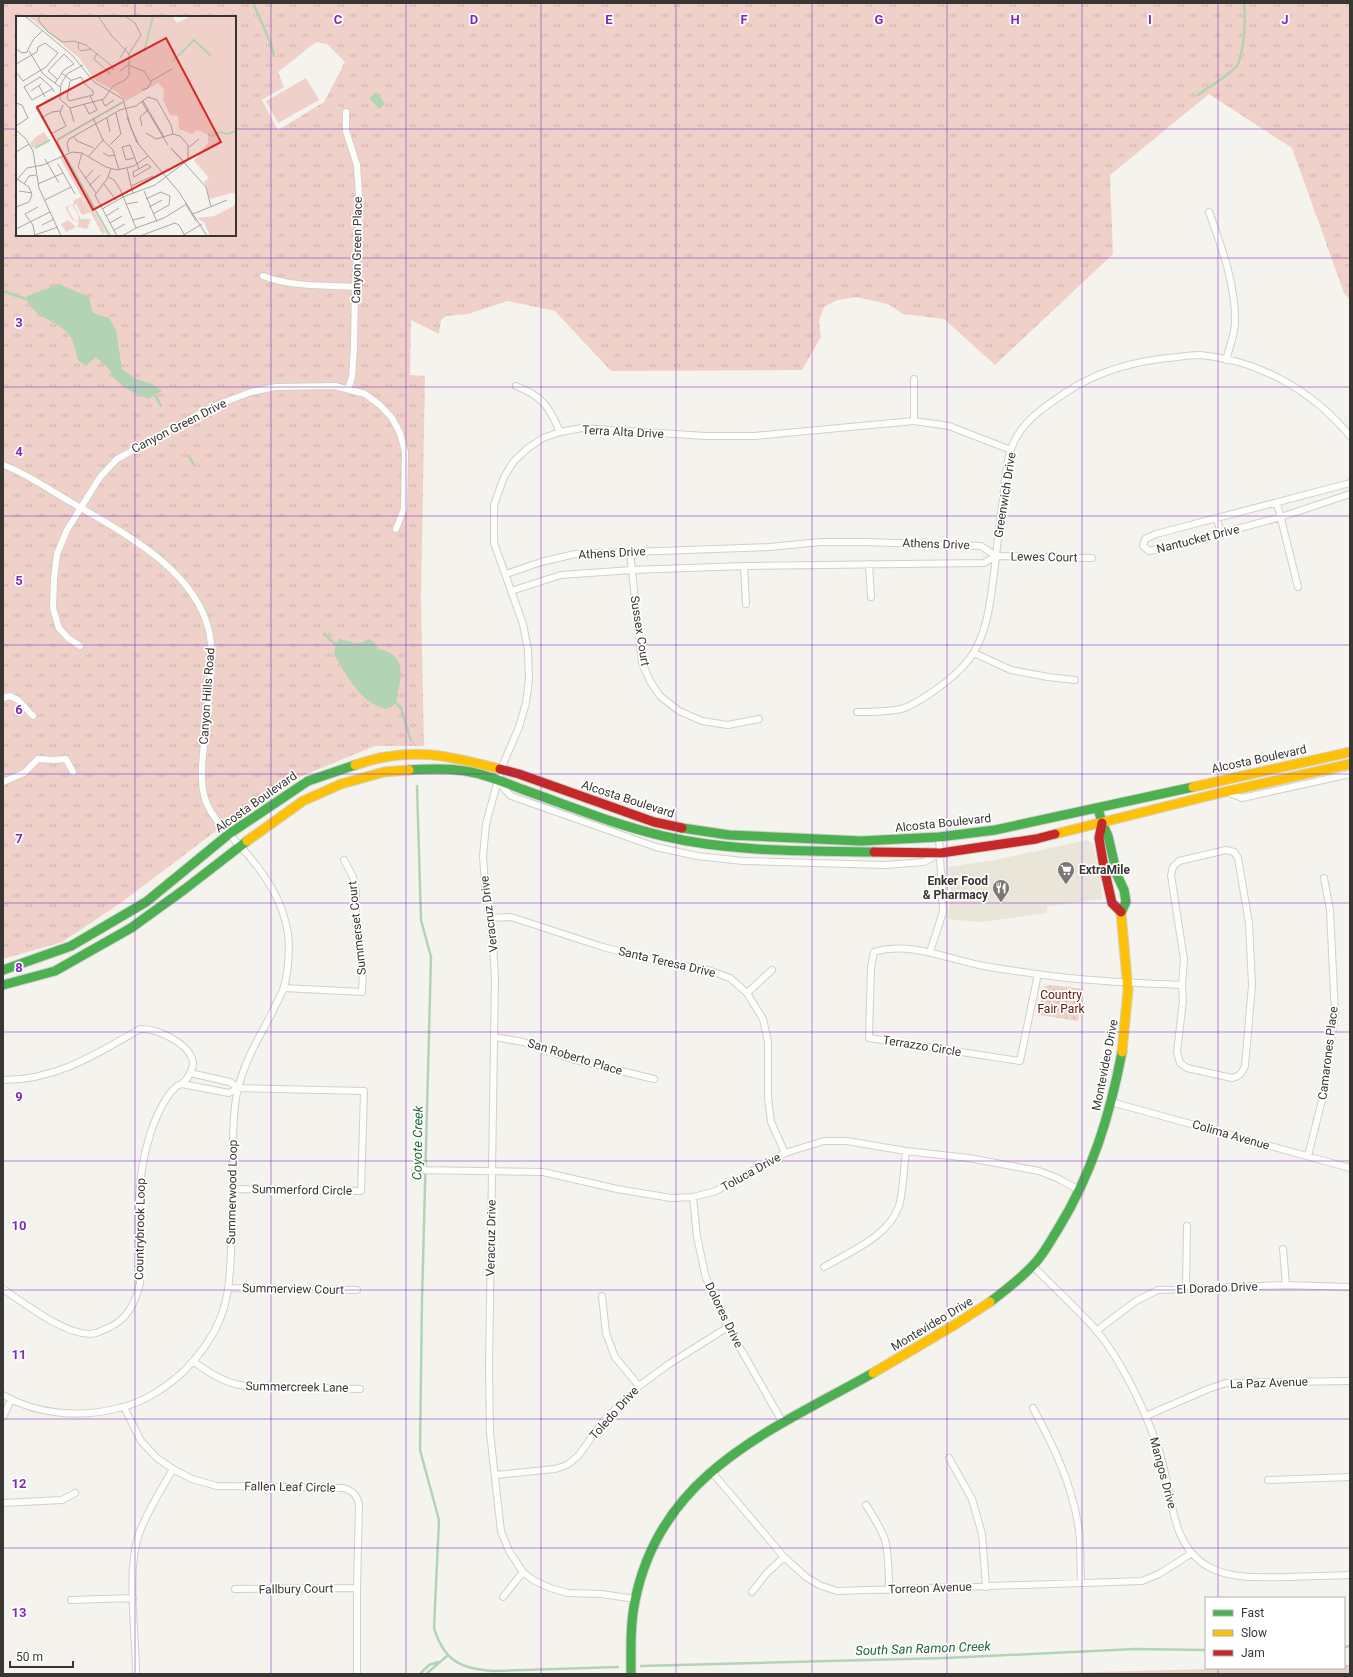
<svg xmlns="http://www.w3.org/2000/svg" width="1353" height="1677" font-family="Roboto,sans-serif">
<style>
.built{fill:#e9e5d9}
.grass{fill:url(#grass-tufts);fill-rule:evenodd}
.park{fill:url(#park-dots)}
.pitch{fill:#f0d1c9}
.water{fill:#b2d4b5}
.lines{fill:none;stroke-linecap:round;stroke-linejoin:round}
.stream{stroke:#b2d4b5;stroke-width:2.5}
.street-casing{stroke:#d1d0cb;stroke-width:8}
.fast-casing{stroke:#d1d0cb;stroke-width:11}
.slow-casing{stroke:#d1d0cb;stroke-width:11}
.jam-casing{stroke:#d1d0cb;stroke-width:11}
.street{stroke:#fdfdfc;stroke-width:6}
.fast{stroke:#4caf50;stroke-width:9}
.slow{stroke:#ffc107;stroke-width:9}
.jam{stroke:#c62828;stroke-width:9}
.grid{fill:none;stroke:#7b2cbf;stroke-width:1;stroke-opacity:0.55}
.labels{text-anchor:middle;stroke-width:3.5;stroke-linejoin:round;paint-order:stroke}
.street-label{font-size:12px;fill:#383633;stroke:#fff}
.poi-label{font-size:12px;font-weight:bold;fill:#383633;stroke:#fff;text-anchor:start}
.park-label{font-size:12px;fill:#60160d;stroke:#fff}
.water-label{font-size:13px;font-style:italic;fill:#1f6734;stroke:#fff}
.inset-river{fill:none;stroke:#b2d4b5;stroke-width:2}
.inset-road{fill:none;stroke:#a9a7a3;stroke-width:1}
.view{fill:#d62828;fill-opacity:0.15;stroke:#d62828;stroke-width:2}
.inset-edge{fill:none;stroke:#383633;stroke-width:2}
.grid-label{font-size:13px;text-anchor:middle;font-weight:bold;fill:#7b2cbf;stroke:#fff;stroke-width:3.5;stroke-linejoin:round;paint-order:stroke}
</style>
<defs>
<pattern id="grass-tufts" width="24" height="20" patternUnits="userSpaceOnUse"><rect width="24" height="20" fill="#f0d1c9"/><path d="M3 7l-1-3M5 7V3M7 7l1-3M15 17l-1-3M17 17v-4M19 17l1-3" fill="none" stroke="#cfb4ad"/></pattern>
<pattern id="park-dots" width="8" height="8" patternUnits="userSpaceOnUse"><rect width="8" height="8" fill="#f0d1c9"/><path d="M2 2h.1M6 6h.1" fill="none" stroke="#cfb4ad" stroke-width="1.8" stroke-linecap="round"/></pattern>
</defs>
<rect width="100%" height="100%" fill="#f4f3ed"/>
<path class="built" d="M1087,840L1093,844L1103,899L1047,906V913L981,922L948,919L951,892L948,867L995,860Z"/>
<path class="grass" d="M3,3H1350V300L1344,293L1292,148L1209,94L1110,175L1113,254L995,365L944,319L903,314L888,304L856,297L837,300L824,307L819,321L821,337L802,370L611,371L555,311L508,301L468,314L446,316L441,320L439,334L411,320L410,375L425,376L421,598L424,746H375L282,784L241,812L122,902L62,942L3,959ZM17,17H235V235H17ZM316,42L327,44L345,62L324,102L278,130L262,100L284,87L278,72Z
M1344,1665H1350V1674H1024L1248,1668H1344Z"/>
<path class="park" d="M1051,985L1083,989L1078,1021L1039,1015L1043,989L1046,986Z"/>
<path class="pitch" d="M306,78L319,100L278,123L266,101Z"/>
<path class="water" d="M377,92L385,104L379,109L369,98Z
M59,284L89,297L93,313L109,318L116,330L122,369L136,379L152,384L162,391L148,399L125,388L112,376L110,370L96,357L86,366L78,360C76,354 75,345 72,339C62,321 34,319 26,299L27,296Z
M339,639C351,641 358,647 369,639L375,643L378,649C410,655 400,679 396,703L387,709C360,704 348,676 334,655L335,644Z"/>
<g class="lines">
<path class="stream" d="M253,3L271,44L274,56
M1198,95C1210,86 1225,78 1236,67C1244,58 1246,16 1244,3
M3,291L26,299
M155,395L161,406
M189,456L194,465
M324,634L335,644
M396,703L401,708L411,741
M417,786L421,920L431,957L422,1300L420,1450L439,1520L434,1628C444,1661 461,1669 494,1671L618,1667
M1344,1647L1350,1646
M641,1666L945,1658L1135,1649L1206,1650
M420,1674L429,1665L438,1662
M426,1674L447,1656"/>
<defs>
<path id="street" d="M346,112V131L357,165L360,210L355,287L354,347L352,377L348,389
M1209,212C1222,248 1236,285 1235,324C1234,336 1229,349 1226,360
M263,276C292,287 324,285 355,287
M516,386C542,396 549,406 560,432
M914,421V379
M3,465C26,473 48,489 69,501C123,533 205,573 211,644C213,677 206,712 204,745C202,761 200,780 204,795C209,816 227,831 240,846C263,871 283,899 288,934C290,949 288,976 283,990C280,998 275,1005 272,1013C258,1039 243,1064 237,1093C233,1112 233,1131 233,1150C233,1184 233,1217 231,1251C230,1275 229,1297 220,1319C212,1339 199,1356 184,1371C167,1387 143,1403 119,1408C82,1418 37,1415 3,1395
M1350,483L1156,534L1145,539L1143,546L1149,551L1178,545L1281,517L1350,494
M1277,503L1298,587
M1217,519L1221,534
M630,552L642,663L650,681L660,696L679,711L702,721L728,725L759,719
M996,556L1092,558
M869,564L871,597
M744,566L746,604
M506,574L541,562L575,554L770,547L821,542H866L981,546L996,556
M511,591L561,575L632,570L744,566L984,563L996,556
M80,646L68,638L59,628L53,608L54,579L57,554L67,530L100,477L117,459L214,406L251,392L276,387L335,386L365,394L380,405L392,418L400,433L405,452L404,509L396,529
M974,653L1011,670L1048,677L1075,680
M3,698L10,696L18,700L33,716
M857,712C872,712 887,712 901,709C913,706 936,690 946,682C956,674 967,664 974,652C989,627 991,594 995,566C997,544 1000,521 1003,499C1005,479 1006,456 1016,438C1027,418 1047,405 1065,393C1099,370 1138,360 1178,357C1185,356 1193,355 1200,355C1259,360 1313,391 1350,436
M497,781L511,796L656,847L697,856L743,861L885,865L924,862L939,854
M3,782L24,773L38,759L53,760L66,759L73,772
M1226,792L1242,798L1350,774
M490,918L511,917L603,947L653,960L711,971L730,978L747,993L763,1019L768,1042V1098L771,1122L785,1153
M930,952L943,912L939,837
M1038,974L1020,1061L869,1038L871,968L874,952C908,941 945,958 979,965C998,969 1017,971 1036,974C1084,981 1134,983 1182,985L1184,960L1171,875L1173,867L1179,861L1226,850L1234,852L1238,858L1249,923L1252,985L1245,1066C1242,1073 1240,1076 1232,1078L1187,1068L1180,1063L1177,1052L1183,1001L1182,985
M284,988L362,992L363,968L356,923V893L353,877L344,860
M747,993L772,970
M495,1037L523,1042L572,1059L654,1079
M190,1073L230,1082L238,1088
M3,1080C56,1080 95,1055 140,1029C157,1028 191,1044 193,1063C193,1070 187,1081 181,1084C177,1087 180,1083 176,1087C165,1096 154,1121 150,1135C134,1184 139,1233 140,1283C136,1302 127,1319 110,1327C105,1329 100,1332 96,1333C71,1340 24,1303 3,1289
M182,1084L229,1093L238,1088L364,1091L361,1191L233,1189
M1111,1102L1350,1168
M1308,1156L1323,1096L1335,1014L1330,910L1324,878
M415,1170L543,1172L617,1189L671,1198L693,1197L716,1191L785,1153L824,1141H847L906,1151L969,1158L1039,1171L1057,1178L1081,1191
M693,1197L697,1237L706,1278L728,1327L783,1423
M1283,1249L1286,1285
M1032,1265C1053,1287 1076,1307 1096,1330C1122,1361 1145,1410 1158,1448C1173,1487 1167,1544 1209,1567C1233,1580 1263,1577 1289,1577C1310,1576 1330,1576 1350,1575
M824,1267C851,1251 888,1237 899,1206C903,1193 904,1166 906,1151
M230,1288L357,1290
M1186,1289L1187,1226
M602,1296L606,1333L615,1357L639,1386
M1096,1331L1136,1301L1158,1290L1286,1285L1350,1287
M194,1362C211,1374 223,1382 244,1386L360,1389
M124,1407L141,1441L157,1458L173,1469L192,1479L217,1486L343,1488C353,1491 356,1494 359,1504L357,1588V1674
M1033,1408C1055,1449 1072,1484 1079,1530C1081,1547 1080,1565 1081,1582
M1146,1416L1208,1389L1226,1383L1350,1381
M3,1417L11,1400
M949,1458L972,1499L982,1534L986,1587
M711,1471L784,1557L806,1577L819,1585L837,1591L1142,1581L1159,1574L1192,1553
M496,1475L555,1469L567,1465L578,1456L605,1419L639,1386L669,1364L728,1327
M1268,1480L1350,1477
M3,1503L62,1500L75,1493
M866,1505C873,1516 881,1528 885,1540C889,1556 889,1574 889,1590
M235,1589L357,1588
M752,1592L766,1574L784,1557
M503,1597L523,1572
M635,1599L601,1594L568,1593L550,1588L533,1580L523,1572L509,1551L501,1531L490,1433L489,1367L495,977L493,944L485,886L483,856L486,824L501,769L519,727L526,703L529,679L528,650L523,624L494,543V505L504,477L514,461L528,448L543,438L560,432L582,428L706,436H754L914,421L949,426L1011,450
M71,1600L133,1598
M136,1674C136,1633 126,1571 139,1534C147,1511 161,1490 173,1469"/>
<path id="fast" d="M409,770C425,769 441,768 457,770C482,772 505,783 527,791C572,807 616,825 663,836C731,852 804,851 874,852
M1098,808L1102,823L1108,836L1117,875L1124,890L1126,902L1121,913
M682,828L729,835L861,841L939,837L995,830L1193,787
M3,970L71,946L146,902L229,834L308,781L355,765
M3,985L55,971L131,928L185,889L247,841
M990,1302C1006,1290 1023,1277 1036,1262C1045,1252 1051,1240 1058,1229C1092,1174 1110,1115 1122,1052
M631,1674C631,1650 630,1625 635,1601C660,1473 772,1430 873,1373"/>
<path id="slow" d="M355,765C409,746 447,755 500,769
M1193,787L1350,752
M1055,834L1224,792L1350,764
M247,841L303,801L341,784L384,772L409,770
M1121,913L1128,990L1122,1052
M873,1373L956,1324L990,1302"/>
<path id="jam" d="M500,769L519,774L654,822L682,828
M1102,823L1099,838L1104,868L1112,903L1121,912
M874,852L941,853L1036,839L1055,834"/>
</defs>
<use href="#street" class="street-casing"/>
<use href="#fast" class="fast-casing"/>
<use href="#slow" class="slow-casing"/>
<use href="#jam" class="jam-casing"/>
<use href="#street" class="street"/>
<use href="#fast" class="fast"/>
<use href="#slow" class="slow"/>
<use href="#jam" class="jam"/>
</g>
<path class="grid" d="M135,3V17M271,3V1674M406,3V1674M541,3V1674M676,3V1674M812,3V1674M947,3V1674M1082,3V1674M1218,3V1598M3,129H17M235,129H1350M135,235V1674M3,258H1350M3,387H1350M3,516H1350M3,645H1350M3,774H1350M3,903H1350M3,1032H1350M3,1161H1350M3,1290H1350M3,1419H1350M3,1548H1350M1218,1668V1674"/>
<defs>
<symbol id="supermarket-pin" viewBox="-11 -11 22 30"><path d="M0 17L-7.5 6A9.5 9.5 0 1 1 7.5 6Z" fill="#7a7874" stroke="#fff"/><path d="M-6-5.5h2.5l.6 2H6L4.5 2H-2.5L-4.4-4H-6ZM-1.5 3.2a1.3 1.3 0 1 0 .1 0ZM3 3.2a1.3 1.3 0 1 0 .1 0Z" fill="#fff"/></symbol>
<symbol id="restaurant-pin" viewBox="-11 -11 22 30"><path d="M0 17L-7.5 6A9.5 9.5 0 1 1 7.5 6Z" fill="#7a7874" stroke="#fff"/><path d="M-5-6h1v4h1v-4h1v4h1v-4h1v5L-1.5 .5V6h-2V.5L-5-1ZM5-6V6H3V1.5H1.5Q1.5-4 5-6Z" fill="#fff"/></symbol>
</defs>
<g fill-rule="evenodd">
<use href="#supermarket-pin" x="1056" y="860" width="20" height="27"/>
<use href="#restaurant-pin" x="991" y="878" width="20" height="27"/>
</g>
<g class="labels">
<g class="street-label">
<text transform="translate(357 250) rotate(-89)" y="4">Canyon Green Place</text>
<text transform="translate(179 426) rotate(-27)" y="4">Canyon Green Drive</text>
<text transform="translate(623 432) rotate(3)" y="4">Terra Alta Drive</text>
<text transform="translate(1005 495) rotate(-81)" y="4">Greenwich Drive</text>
<text transform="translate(1198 539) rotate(-14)" y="4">Nantucket Drive</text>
<text transform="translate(936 544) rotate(2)" y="4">Athens Drive</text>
<text transform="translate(612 553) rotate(-3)" y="4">Athens Drive</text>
<text transform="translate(1044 557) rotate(1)" y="4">Lewes Court</text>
<text transform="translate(640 631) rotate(81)" y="4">Sussex Court</text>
<text transform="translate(207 696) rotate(-86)" y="4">Canyon Hills Road</text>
<text transform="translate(1259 759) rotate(-12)" y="4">Alcosta Boulevard</text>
<text transform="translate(628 799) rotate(18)" y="4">Alcosta Boulevard</text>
<text transform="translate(256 802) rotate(-35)" y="4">Alcosta Boulevard</text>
<text transform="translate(943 823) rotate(-6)" y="4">Alcosta Boulevard</text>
<text transform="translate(489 914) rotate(-97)" y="4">Veracruz Drive</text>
<text transform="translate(357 928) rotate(-96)" y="4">Summerset Court</text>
<text transform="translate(667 962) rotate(13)" y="4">Santa Teresa Drive</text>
<text transform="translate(922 1046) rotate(9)" y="4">Terrazzo Circle</text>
<text transform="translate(1328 1053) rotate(-83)" y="4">Camarones Place</text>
<text transform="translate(575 1057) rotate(17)" y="4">San Roberto Place</text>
<text transform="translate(1105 1065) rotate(-79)" y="4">Montevideo Drive</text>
<text transform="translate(1231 1135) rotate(16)" y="4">Colima Avenue</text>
<text transform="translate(751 1172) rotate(-29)" y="4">Toluca Drive</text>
<text transform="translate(302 1190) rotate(1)" y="4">Summerford Circle</text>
<text transform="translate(232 1192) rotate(-89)" y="4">Summerwood Loop</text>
<text transform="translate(140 1229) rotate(-89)" y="4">Countrybrook Loop</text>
<text transform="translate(491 1238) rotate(-89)" y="4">Veracruz Drive</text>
<text transform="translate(1217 1288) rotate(-2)" y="4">El Dorado Drive</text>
<text transform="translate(293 1289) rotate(1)" y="4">Summerview Court</text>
<text transform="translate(724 1315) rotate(64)" y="4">Dolores Drive</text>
<text transform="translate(932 1324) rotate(-31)" y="4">Montevideo Drive</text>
<text transform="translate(1269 1383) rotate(-2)" y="4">La Paz Avenue</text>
<text transform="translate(297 1387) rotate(1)" y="4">Summercreek Lane</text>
<text transform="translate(614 1413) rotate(-48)" y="4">Toledo Drive</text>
<text transform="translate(1163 1473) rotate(75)" y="4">Mangos Drive</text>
<text transform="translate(290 1487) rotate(1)" y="4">Fallen Leaf Circle</text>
<text transform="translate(930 1588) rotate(-2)" y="4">Torreon Avenue</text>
<text transform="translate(296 1589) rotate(-1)" y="4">Fallbury Court</text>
</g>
<g class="poi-label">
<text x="1079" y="874">ExtraMile</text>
<text x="988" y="885" text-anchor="end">Enker Food<tspan x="988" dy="14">&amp; Pharmacy</tspan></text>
</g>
<g class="park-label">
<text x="1061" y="999">Country<tspan x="1061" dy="14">Fair Park</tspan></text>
</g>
<g class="water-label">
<text transform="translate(417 1143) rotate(-89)" y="5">Coyote Creek</text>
<text transform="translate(923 1648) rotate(-2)" y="5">South San Ramon Creek</text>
</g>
</g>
<g transform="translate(16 16)">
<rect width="220" height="220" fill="#f4f3ed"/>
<path d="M12,0H156L161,7L175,0H220V178L216,177L194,183L188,166L193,162L178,145L192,127V119L182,114L176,118L163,113L162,100L154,99L147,84L148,73L142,67L110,85L101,76L80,65L62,41ZM19,116L21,120L28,116L33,124L16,132L14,127L21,120ZM46,140L55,154L92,220L88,216L87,219L44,142ZM220,183V220H194L188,206L181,202L198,200L218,190Z" fill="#f0d1c9"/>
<path d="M65,181L74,196L66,199L60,188L58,189L65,203H75L71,213L61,211L63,206L56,204L49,191L57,189L58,184ZM53,189L57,190L63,200L62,205L58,204L52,194ZM52,204L60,211L50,216L45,208Z" fill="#f0d1c9" fill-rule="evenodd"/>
<path class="inset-river" d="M128,36L137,0M157,45L178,24L195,40M192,118L196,120L204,116L211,118L220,115M41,124L107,86M41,125L47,138M19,132L34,124M49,140L94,220"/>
<path class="inset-road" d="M9,0L57,40L78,66L107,83L115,112L123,129L163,176L191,220M23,0V5L32,16L47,26L58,25L70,29L97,51V54M109,0L119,7L125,19L113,38M63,26L62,32L65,35L75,33M0,33L6,37L11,36L17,24L26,15M13,35L27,58L44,71M81,37L78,43L93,56L94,59M104,42L111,31M0,48L21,36L22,31L29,27L42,37L30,51L7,65L0,56M67,49L51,58L45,68L44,83L54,92L88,83L97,70L109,64L113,59V38L95,19L82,0M104,55L112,49L128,55L135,66L132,72L126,74M45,57L55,64M65,61L69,68L77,75V79L53,85L51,82L54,65ZM135,65L156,53M39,67L48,54L58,48L48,38L32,55L41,63M23,70L29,81M36,73L16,84L8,71L24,61L35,71L36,72L38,76M15,75L25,68M43,80L20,92L35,118L50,110L44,97L47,89M86,84L89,90L98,84M127,85L148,121M126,86L152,129M0,87L6,89L12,102L0,110M68,88L73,98L81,94L74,80M54,92L58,106M111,101L121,127M25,102L36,96L44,95M77,102L87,124L97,134L103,154M91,102L94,116M126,110L124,101L132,94M0,114L10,123L17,135L23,172L45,220M57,120L61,125L78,132M94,129L105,118L100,97M173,131L183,123M0,136L13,128M53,136L51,128L53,123L104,94L120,90L132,81L141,84L155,109L157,118M66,137L62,151L80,177M87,137L93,140L99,139M73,140L87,124M118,142L110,144L106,131L114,129L123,153L131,148L135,151L118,161L117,156L123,153M29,143L43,167M169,147L155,132L190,171L195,191M42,148L59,178M111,152L117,178M95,153L91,163L79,179L101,220M93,161L98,164L104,173L120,212M69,163L77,154M0,165L11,152L27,149L56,136L66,137L90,151L101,154L118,150L132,140M8,168L13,160L20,159M22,168L47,157M88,168L100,184M73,170L84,159M115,170L137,160M3,175L16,177M128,175L141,206M130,183L145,176L154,180L153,189L137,198M29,184L55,171M169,187L180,205M110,188L122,186M0,191L13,186L16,179L13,171L1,163M133,191L146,184M86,193L107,181L139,169L172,144V129L164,120L157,118L140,123L130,117M177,198L211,184M90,200L103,192M117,204L129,201M94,207L106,200M26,209L38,203M0,213L34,196M98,214L109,208M19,219L42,211M19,220L17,209L9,198L22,191M106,220L120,212L148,202L169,189M124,220L159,207L163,209L168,218M166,220L186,208"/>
<path class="view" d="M150,22L205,126L77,194L21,91Z"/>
<rect width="220" height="220" class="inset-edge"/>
</g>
<g class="grid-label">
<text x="338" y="24">C</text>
<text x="474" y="24">D</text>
<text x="609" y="24">E</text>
<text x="744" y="24">F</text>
<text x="879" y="24">G</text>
<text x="1015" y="24">H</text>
<text x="1150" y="24">I</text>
<text x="1285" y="24">J</text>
<text x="19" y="327">3</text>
<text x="19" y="456">4</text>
<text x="19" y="585">5</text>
<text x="19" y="714">6</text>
<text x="19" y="843">7</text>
<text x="19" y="972">8</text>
<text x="19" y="1101">9</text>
<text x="19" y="1230">10</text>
<text x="19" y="1359">11</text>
<text x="19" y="1488">12</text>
<text x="19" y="1617">13</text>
</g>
<rect width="1353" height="1677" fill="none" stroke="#383633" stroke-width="8"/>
<rect x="1205" y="1597" width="140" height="72" fill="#ffffff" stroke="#afafad"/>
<rect x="1213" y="1610" width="20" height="6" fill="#4caf50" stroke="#afafad"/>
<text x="1241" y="1617" font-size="12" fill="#383633">Fast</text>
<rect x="1213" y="1630" width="20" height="6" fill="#ffc107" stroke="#afafad"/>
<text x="1241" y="1637" font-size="12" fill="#383633">Slow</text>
<rect x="1213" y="1650" width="20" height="6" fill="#c62828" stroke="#afafad"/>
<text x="1241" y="1657" font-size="12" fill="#383633">Jam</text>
<path d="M10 1661v6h63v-6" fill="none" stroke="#383633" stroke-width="2"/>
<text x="16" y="1661" font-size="12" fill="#383633" stroke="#ffffff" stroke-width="3" paint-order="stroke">50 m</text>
</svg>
